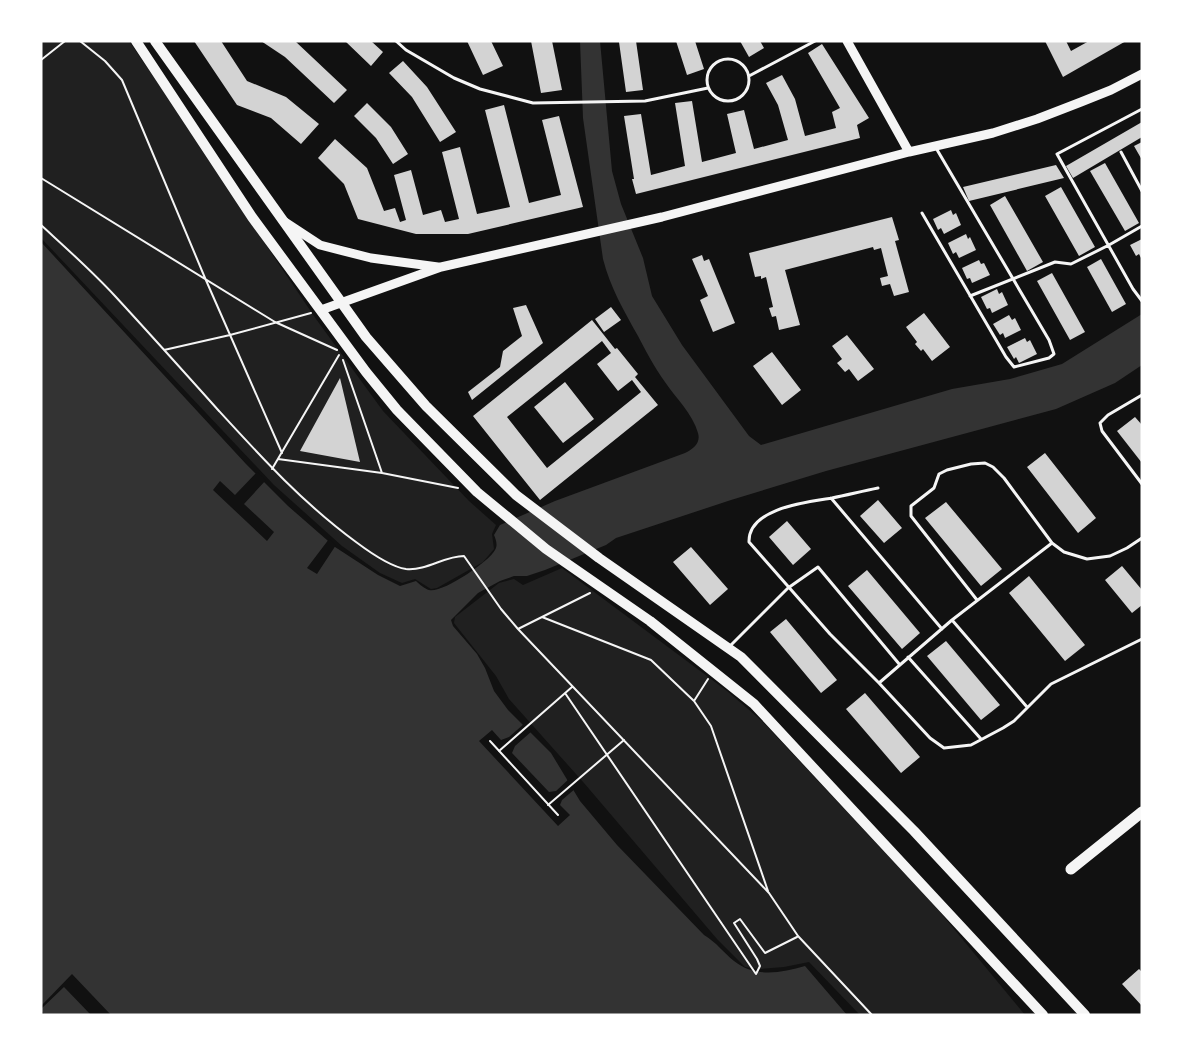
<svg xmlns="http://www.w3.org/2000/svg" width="1183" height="1056" font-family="'Alegreya Sans',sans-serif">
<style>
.green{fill:#202020}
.water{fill:#333}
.pier{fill:#111}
.building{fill:#d3d3d3;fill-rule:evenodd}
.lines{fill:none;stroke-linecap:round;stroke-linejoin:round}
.path{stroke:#f5f5f5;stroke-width:2}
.service{stroke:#f5f5f5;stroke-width:3}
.tertiary{stroke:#f5f5f5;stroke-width:9}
.secondary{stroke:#f5f5f5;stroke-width:10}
.trunk{stroke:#f5f5f5;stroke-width:11}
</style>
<rect width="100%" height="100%" fill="#111"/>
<path class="green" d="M41,41H129L217,169L272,254L316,319L383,411L469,501L496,525L492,534L494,549L483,562L437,588L431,589L415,579L402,583L380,573L342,546L274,485L41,238Z
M562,568L727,691L762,721L935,906L1025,1015H860L809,962L784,967L760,969L745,967L717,939L584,783L509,699L496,676L454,623L455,617L499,583L514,579L523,585Z"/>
<path class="water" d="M580,41H600L612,171L621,204L643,258L652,296L682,345L749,436L761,445L952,389L1010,379L1062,364L1142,314V365L1115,383L1056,409L826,471L731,500L616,538L606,545L545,570L527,576H514L500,581L478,593L451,620L453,626L477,654L485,668L494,691L508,710L551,753L580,801L617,845L704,935C717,943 723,952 734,961C755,978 781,973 805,966L847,1015H45L41,1011V242L246,464L288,506L335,547L378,575L400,586L416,581C419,584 425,589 429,590C441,594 489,562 495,550C498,545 496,540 494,535L500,525L555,501L685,453C693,449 701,443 698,433C693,414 675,397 665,382C654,367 646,351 638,336C624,311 610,287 603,259L583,118Z"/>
<path class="pier" d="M257,472L266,480L244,504L274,532L267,541L213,490L220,481L235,495Z
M329,539L336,545L317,574L307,568Z
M525,723L532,731L515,746L512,753L549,792L556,791L570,778L576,788L562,800L560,805L570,815L558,826L479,741L492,730L501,740L509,737Z
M72,974L111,1015H91L64,987L41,1009V1006Z"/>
<path class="building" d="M194,41H221L247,81L286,97L319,124L301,144L271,118L237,105Z
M261,41H295L347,90L334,103L285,57Z
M345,41H371L383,52L371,66Z
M467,41H491L503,66L483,75Z
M531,41H552L562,90L541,93Z
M636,41L643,90L626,92L619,42Z
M676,41H695L704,69L687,75Z
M740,41H760L764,48L749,57Z
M1045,41H1066L1071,51L1089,41H1126L1063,77Z
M822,44L869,118L857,125L860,138L636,194L632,179H634L624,116L641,114L651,175L685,166L675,103L692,101L702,162L736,153L727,114L744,110L754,149L788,140L778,105L766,83L782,75L795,99L805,136L836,128L832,112L840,108L808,53Z
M403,61L427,87L456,132L440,142L412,97L389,73Z
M367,103L391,127L408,154L393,164L376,138L354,116Z
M504,105L529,203L561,195L542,120L559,116L583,207L468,234H416L358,219L344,184L318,158L335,139L367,168L384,211L395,208L400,222L406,220L394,175L411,170L423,215L441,210L445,222L459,219L442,152L460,147L477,214L510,207L485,110Z
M1142,122V137L1073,178L1066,166Z
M1142,142V160L1134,146Z
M1105,163L1139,223L1125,231L1090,171Z
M1056,165L1064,178L969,201L963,187Z
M1061,187L1095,247L1079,256L1045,196Z
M1005,196L1043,262L1027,271L990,205Z
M951,210L953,215L956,213L961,225L944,234L941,228L938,230L933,219Z
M892,217L899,240L895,241L909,292L894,296L890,284L882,286L880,278L888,276L881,248L874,250L873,247L785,270L800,325L779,330L776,316L772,317L769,308L773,307L766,277L761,279V276L755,277L749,253Z
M966,234L968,239L970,237L976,250L959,258L956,252L953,254L948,243Z
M1142,239V260L1139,254L1136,256L1130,245Z
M702,255L704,261L709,259L735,323L713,332L700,300L708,296L692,259Z
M1101,259L1126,304L1112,312L1087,267Z
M979,260L981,264L984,263L990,275L972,283L970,278L967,279L962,268Z
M1052,273L1085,332L1070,340L1037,281Z
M997,289L999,294L1002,292L1008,305L992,313L990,308L987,309L981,297Z
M526,305L543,343L472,400L468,392L500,367L503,351L522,336L513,308Z
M611,307L621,320L604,332L595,319Z
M924,313L950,347L932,361L923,349L921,351L915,344L917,342L906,327Z
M1009,315L1012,320L1015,318L1021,330L1005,338L1003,333L1000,335L993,324Z
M592,320L615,349L617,348L638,374L635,377L658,405L540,500L473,416ZM602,341L611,353L597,364L618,391L632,380L641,392L547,468L507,417Z
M847,335L874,369L858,381L849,369L845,372L837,363L842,359L832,346Z
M1025,338L1027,342L1030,340L1037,354L1019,363L1016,357L1014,359L1007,347Z
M772,352L801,390L782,405L753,366Z
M340,378L360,462L300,451Z
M565,382L594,419L563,443L534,407Z
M1135,417L1142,425V463L1117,431Z
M1045,453L1096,518L1078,533L1027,467Z
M878,500L902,528L884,543L860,516Z
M946,502L1002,569L981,586L925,518Z
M787,521L811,549L793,565L769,537Z
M691,547L728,589L710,605L673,562Z
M1122,566L1142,590V605L1132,613L1105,580Z
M867,570L920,633L902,649L848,586Z
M1029,576L1085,645L1065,661L1009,593Z
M786,619L837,680L821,693L770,632Z
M946,641L1000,705L981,720L927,656Z
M865,693L920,757L901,773L846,709Z
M1139,969L1142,972V1006L1122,984Z"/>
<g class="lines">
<path class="path" d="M80,41L105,61L122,80L205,278L282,453
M41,60L65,41
M41,178L275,322L337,350
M41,225C66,248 92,271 115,296C150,334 185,373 219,411C262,458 304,504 356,542C368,551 391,567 406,569C427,571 444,556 464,556L501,609L518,629L769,893L798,936L872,1015
M164,350L230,335L311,313
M343,360L382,473
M278,459L382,473L458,488
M272,469L339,355
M542,617L651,660L694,701L711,726L768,891
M518,629L590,593
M565,693L756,974L760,966L757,959L734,923L740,919L765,953L797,937
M694,701L708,679
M490,741L558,815
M499,751L572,687
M548,805L624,740"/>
<path class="service" d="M396,41L406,50L454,78L480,89L533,103L645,101L708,88
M707 80a21 21 0 1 1 42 0a21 21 0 1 1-42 0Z
M749,76L815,41
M1142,109L1057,154L1133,289L1142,301
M1121,152L1142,191
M922,213L1006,357L1014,367L1049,358L1054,354L1049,340L936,148
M970,296L1055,262L1071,264L1109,245L1142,226
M1142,395L1108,415L1100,423L1102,431L1142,484
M878,488C863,491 847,495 832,498C807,502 748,508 749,542L830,634L879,683L930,738L944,748L971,745L1003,728L1014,721L1051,684L1142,639
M831,498L942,629
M977,600L911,516V506L934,488L939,474L947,470L971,464L985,463L993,467L1004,478L1052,543L1064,552L1087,559L1110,556L1127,548L1142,538
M952,620L1027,707
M729,647L788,588L818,567L900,665
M908,657L981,739
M879,683L952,620L1052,543"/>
<path class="tertiary" d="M847,41L909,152
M285,222L320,245L371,258L438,267
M321,310L441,267L662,217L909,152L993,133L1037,119L1081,102L1111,90L1142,74"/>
<path class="secondary" d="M136,41L252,217L366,372L397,410L477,492L546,549L650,621L754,704L1043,1015
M155,41L366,337L426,406L516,495L599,558L741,657L914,831L1085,1015"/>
<path class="trunk" d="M1071,869L1142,812"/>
</g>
<rect width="1183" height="1056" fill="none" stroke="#ffffff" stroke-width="85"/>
</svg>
